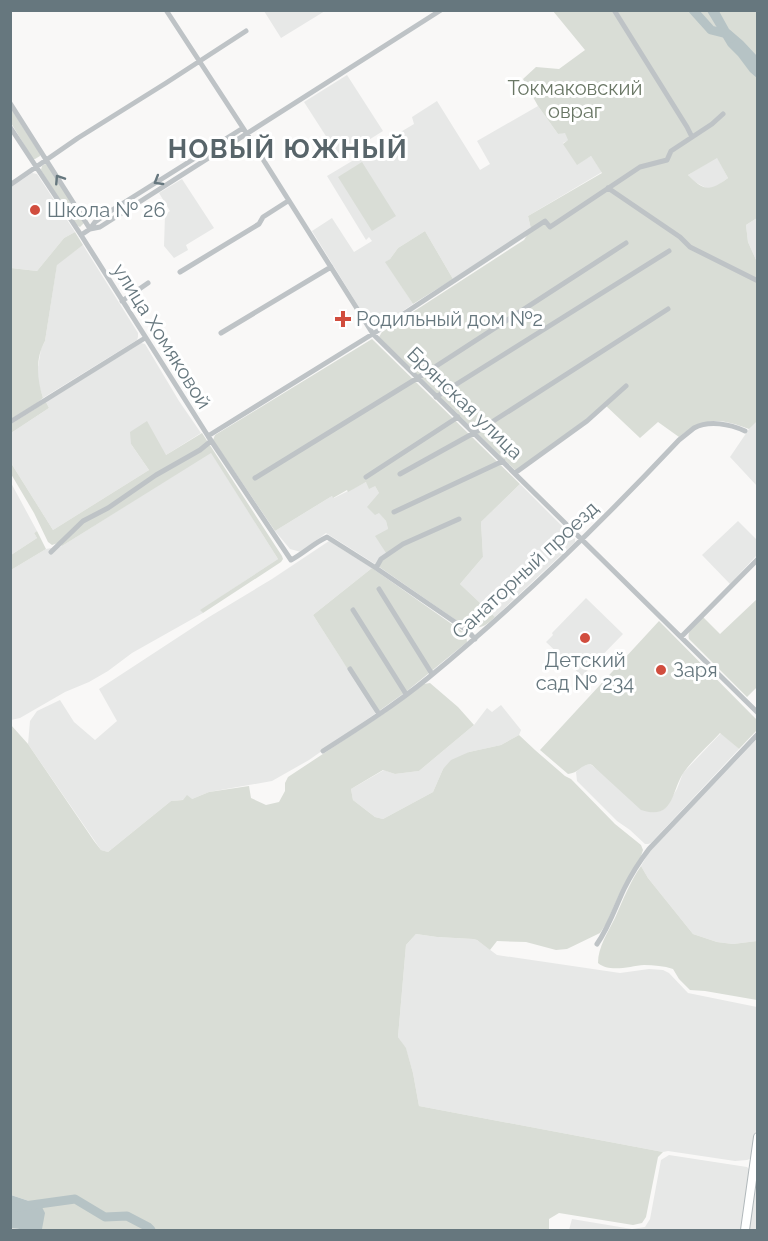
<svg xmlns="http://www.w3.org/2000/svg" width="768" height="1241" font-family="Raleway,sans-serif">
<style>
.built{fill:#e7e8e7}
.green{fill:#d9ddd6;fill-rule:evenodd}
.water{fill:#b6c3c5}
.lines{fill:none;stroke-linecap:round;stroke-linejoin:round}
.river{stroke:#b6c3c5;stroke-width:9}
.secondary-casing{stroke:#b1b8bb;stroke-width:10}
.street{stroke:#bec3c6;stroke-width:5}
.secondary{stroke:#fff;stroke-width:8}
.oneway{stroke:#66777e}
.poi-dot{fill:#d14d3e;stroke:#fff;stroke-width:2}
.labels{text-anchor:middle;stroke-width:6;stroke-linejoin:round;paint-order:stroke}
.park-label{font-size:20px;fill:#6a7765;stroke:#fff}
.poi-label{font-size:20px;fill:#66777e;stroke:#fff;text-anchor:start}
.street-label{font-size:20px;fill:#66777e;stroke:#fff}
.district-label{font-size:26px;font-weight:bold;letter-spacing:1.5px;fill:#58656a;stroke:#fff}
</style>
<rect width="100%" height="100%" fill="#f9f8f7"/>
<path class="built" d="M264,11H325L281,38Z
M347,75L383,131L340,158L304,102Z
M437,101L480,170L490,164L477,141L538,106L558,134L565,132L569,140L563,143L577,164L591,156L602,172L528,216L531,229L453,279L425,231L398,248L390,259L386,262L413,304L377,329H375L370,325L312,231L332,218L354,252L372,241L369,237L366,240L327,176L414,124L412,117Z
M717,157L728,178L713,189H708L695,182L688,175Z
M32,173L37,174L75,232L64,238L37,271L11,268V187Z
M182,179L214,228L186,245L188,250L174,258L164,246L165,215L170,211L159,193Z
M757,218V262L748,242L746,225Z
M83,245L138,333V337L137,340L43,398L38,382V367L41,349L45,341L57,264Z
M141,343L145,344L179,401L201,433L166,455L131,444L149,470L53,530L11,463V433L49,408L46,402Z
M757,420V486L730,457L749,429Z
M211,452L278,559L201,610L203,613L132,653L108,671L89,682L65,692L20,718L11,720V570L46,549L62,546Z
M10,481L37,531L34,533L37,538L11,555Z
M366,482L375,486L379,493V512L386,521L388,529V556L375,564L326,533L301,552L290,549L275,531L332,496L334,498Z
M520,484L575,539V542L495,617L460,584L483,557L481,522Z
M738,521L757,540V555L730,584L702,555Z
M329,541L372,568L313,615L342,660L379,711L309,760L272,781L209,792L192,799L171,801L108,852L101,850L28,744L30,721L37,711L60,700L74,722L95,740L117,721L99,689L209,617L272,579Z
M586,598L623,634L582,676L546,642L553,635L552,633Z
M501,705L521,730L519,735L501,745L469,752L443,769L433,792L383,819L375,817L353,800L351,789L384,770L395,774L419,771L474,725L487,708L492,712Z
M721,733L739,749L651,843L648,844H645L630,830L617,821L577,781L576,772L583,766L590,764L655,812L662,810L665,808L677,789L683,773Z
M757,739V941L733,944L717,942L693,934L648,878L641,866L649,852Z
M416,934L437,937L473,939L477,940L497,955L620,973L649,969L663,970L669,973L688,993L757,1007L758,1115L752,1158L747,1160L735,1161L668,1151L663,1152L419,1106L413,1073L406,1049L398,1037L406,945Z
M757,1152V1230H747Z
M669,1155L747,1167L749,1169L750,1171L742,1230H569L572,1219L632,1229L645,1227L650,1219L661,1160Z"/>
<path class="green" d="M553,11H757V218L746,225L748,242L757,262L758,420L749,429C720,418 704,416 679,437L658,422L640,438L604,404L585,420L516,471L379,337L382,332L524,240L531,229L528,216L602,173L591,156L577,165L563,144L568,140L565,133L558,134L538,106L523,79L536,67L559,69L585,50ZM717,158L728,178C710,191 705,192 688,175Z
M10,107L40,154V156L35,159H33L11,123Z
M362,162L396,216L372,231L338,177Z
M45,164L48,165L84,223L80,227L76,225L41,170L42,166Z
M425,231L453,279L413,304L385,262L390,259L398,248Z
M75,232L83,245L57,265L45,341C35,359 37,379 43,398L37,403L11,419V268L37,271L64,238Z
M372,339L520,484L481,522L483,557L460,584L495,617C484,627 482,629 466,627L375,564L388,556L375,536L388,529L386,521L379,513L375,515L367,507L379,493L375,486L369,489L366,482L348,492L347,490L333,498L332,496L275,531L213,440L215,435Z
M46,402L49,408L11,433V424Z
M147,421L166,455L202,433L282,556L283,559L281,562L203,613L200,610L278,559L211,453L62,546L58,543L52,545L48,542L34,513L11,474V463L53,530L149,470L131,444L130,432Z
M37,531L46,549L11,570V555L37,538L34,533Z
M372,568L466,634L467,642L407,691L379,711L372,707L313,615Z
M757,599V687L747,697L689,639C686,629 697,624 703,617L720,634Z
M659,621L757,720V730L739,749L720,733C709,745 694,758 684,772C671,790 675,821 641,810L592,765L590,764C579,766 579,773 568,774L540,750Z
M430,683L458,707L474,725L419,771L395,774L383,770L351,789L353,800L375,817L383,819L433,792L443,769L451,760L469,752L501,745L519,735L535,750L565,776L571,779L615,824L641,845L643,850L641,856L622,888L606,924L600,933L567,949L556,950L526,942L497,941L490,950L477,940L473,939L437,937L416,934L406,945L398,1037L406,1048L413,1073L419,1106L663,1152L658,1157L646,1217L642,1223L633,1225L559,1213L549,1219V1229L551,1230H11L10,1228L28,1230L41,1205L11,1195V725L28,744L94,841L101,850L108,852L171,801L183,800L187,795L192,799L209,792L249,786L251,798L266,805L279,802L285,791V783L288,777L379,717L424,684Z
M641,866L648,878L693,934L717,942L733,944L757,941V1000L705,991L690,990L679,979L673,969C664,966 654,965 644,965C630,966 610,973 598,963C598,947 608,932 615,918C623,900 630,882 641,866Z"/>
<path class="water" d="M707,11H719L729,29L743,41L757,56V78L750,72L738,56L728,46Z
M11,1195L41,1205L45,1213L42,1229L28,1230L11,1228Z"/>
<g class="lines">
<path class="river" d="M693,10L711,30L727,34L731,38
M10,1208L75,1199L105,1217L127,1216L148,1227L151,1230"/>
<defs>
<path id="secondary" d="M745,1230L758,1137"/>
</defs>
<use href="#secondary" class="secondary-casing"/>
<path class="street" d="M166,10L247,134L373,334L758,713
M614,10L687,127L692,137
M10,103L90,229L95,222L109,212L243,128
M10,127L81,235L208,436L291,560C304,553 314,543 327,537L376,568L468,631L475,639
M10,185L78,138L166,83L246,31
M608,188L680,237L690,247L758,281
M81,235L90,229L100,227L441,10
M180,272L259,224L263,217L288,201
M122,301L148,283
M221,333L331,267
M436,397L669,251
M10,422L145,338
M208,436L379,330L545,221L550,227L640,167L667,160L671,151L712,124L723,114
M515,473L587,421L626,386
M400,474L481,429L668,309
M366,477L458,417
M255,478L424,374L626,243
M394,512L503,461
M51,552L83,521L108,508L156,475L200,450L211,441
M376,568L381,559L403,544L459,519
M379,589L432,674
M353,610L406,694
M681,637L758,559
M350,669L379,714
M323,751C359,728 395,705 428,678C517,605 600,524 679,440C684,436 689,432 694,428C709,420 730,424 745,431
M597,944C609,927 615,908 624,889C631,875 639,862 649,849L758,734"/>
<use href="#secondary" class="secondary"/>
</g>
<defs><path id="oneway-chevron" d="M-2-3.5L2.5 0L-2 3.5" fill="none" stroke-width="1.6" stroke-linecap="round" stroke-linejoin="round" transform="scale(1.5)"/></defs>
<g class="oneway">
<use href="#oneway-chevron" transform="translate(59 179) rotate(-123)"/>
<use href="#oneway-chevron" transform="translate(158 181) rotate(149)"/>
</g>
<g class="poi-dot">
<circle cx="35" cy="210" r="6"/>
<path d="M340 310h6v6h6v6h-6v6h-6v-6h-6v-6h6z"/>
<circle cx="585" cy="638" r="6"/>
<circle cx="661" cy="670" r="6"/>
</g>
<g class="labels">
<g class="park-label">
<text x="575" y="95">Токмаковский<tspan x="575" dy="23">овраг</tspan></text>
</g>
<g class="poi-label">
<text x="47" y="217">Школа № 26</text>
<text x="356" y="326">Родильный дом №2</text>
<text x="585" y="667" text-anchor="middle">Детский<tspan x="585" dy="23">сад № 234</tspan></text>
<text x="673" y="677">Заря</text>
</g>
<g class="street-label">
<text transform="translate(162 336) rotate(58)" y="7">улица Хомяковой</text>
<text transform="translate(465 403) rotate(44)" y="7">Брянская улица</text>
<text transform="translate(525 570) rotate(-43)" y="7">Санаторный проезд</text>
</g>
<g class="district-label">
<text x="288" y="158">НОВЫЙ ЮЖНЫЙ</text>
</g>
</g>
<rect width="768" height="1241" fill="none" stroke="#66777e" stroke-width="24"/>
</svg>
